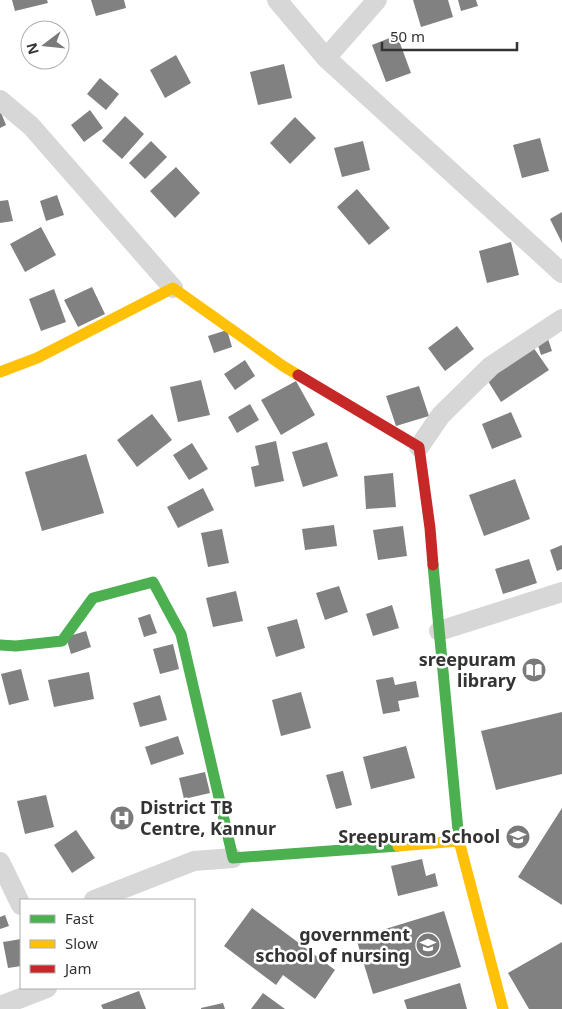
<svg xmlns="http://www.w3.org/2000/svg" width="562" height="1009" font-family="'Noto Sans',sans-serif">
<style>
.building{fill:#818181}
.lines{fill:none;stroke-linecap:round;stroke-linejoin:round}
.street{stroke:#d7d7d7;stroke-width:20}
.fast{stroke:#4caf50;stroke-width:11}
.slow{stroke:#ffc107;stroke-width:11}
.jam{stroke:#c62828;stroke-width:11}
.labels{text-anchor:middle;stroke-width:5;stroke-linejoin:round;paint-order:stroke}
.poi-label{font-size:18px;font-weight:bold;fill:#333;stroke:#fff;text-anchor:end}
</style>
<rect width="100%" height="100%" fill="#fff"/>
<path class="building" d="M12,0H47L48,3L15,11Z
M91,0H124L126,8L96,16Z
M413,0H448L453,17L421,27Z
M458,0H476L478,6L461,11Z
M397,35L411,73L386,82L372,45Z
M176,55L191,83L165,98L150,70Z
M284,64L292,98L258,105L250,72Z
M100,78L119,94L106,110L87,94Z
M0,110L6,125L0,128Z
M90,110L103,128L84,142L71,125Z
M125,116L144,134L122,159L102,141Z
M295,117L316,138L290,164L270,143Z
M540,138L549,171L522,178L513,145Z
M151,141L167,157L145,179L129,163Z
M363,141L370,170L342,177L334,148Z
M176,167L200,193L175,218L150,191Z
M357,189L390,228L369,245L337,207Z
M57,195L64,215L46,221L40,201Z
M8,200L13,221L0,223V201Z
M562,212V243L550,219Z
M41,227L56,255L25,272L10,244Z
M511,242L519,275L487,283L479,251Z
M92,287L105,314L78,327L64,300Z
M54,289L66,322L41,331L29,299Z
M457,326L474,349L445,371L428,348Z
M227,330L232,347L214,353L208,336Z
M547,336L552,351L541,355L536,339Z
M533,347L549,370L501,402L486,378Z
M245,360L255,376L235,390L224,374Z
M201,380L210,415L178,422L170,387Z
M296,381L315,415L281,435L261,400Z
M419,386L429,416L396,426L386,396Z
M250,404L259,420L237,433L228,417Z
M511,412L522,437L492,449L482,424Z
M152,414L172,440L137,467L117,440Z
M276,441L284,481L255,487L251,467L259,465L255,446Z
M327,442L338,476L303,487L292,452Z
M192,443L208,469L189,480L173,455Z
M86,454L104,513L42,531L25,472Z
M393,473L396,507L366,509L364,476Z
M515,479L530,519L484,536L469,495Z
M203,488L214,510L178,528L167,507Z
M334,525L337,546L305,550L302,529Z
M403,526L407,556L378,560L373,530Z
M222,529L229,563L208,567L201,533Z
M562,545V569L557,571L550,550Z
M529,559L537,583L503,594L495,569Z
M339,586L348,612L325,620L316,593Z
M236,591L243,621L213,627L206,598Z
M392,605L399,628L373,636L366,614Z
M150,614L157,633L144,637L138,618Z
M297,619L305,648L276,657L267,627Z
M86,631L91,647L71,654L66,637Z
M173,644L179,669L160,674L153,649Z
M21,669L29,700L9,705L1,674Z
M89,672L94,699L54,707L48,680Z
M393,677L395,685L416,681L419,697L398,701L400,711L383,714L376,680Z
M301,692L311,728L281,736L272,700Z
M160,695L167,720L140,727L133,703Z
M562,712V774L496,790L481,731Z
M178,736L184,754L151,765L145,747Z
M406,746L415,778L371,789L363,757Z
M343,771L352,805L336,809L326,775Z
M205,772L210,793L184,799L179,778Z
M46,795L54,827L25,834L17,801Z
M562,808V905L518,877Z
M76,830L95,858L72,873L54,845Z
M422,859L426,876L435,873L438,886L398,896L391,866Z
M252,908L335,970L315,999L283,975L276,985L224,946Z
M444,911L461,967L373,994L356,938Z
M5,915L9,926L0,929V917Z
M21,939V966L8,968L3,942Z
M562,942V1009H529L508,973Z
M460,983L467,1009H407L404,1000Z
M139,991L146,1009H103L101,1005Z
M263,993L285,1009H251Z
M223,1003L225,1009H201V1008Z"/>
<g class="lines">
<path class="street" d="M277,0L326,58
M377,0L326,58L562,273
M0,100L31,126L173,288
M419,447L441,415L491,366L562,319
M439,631L562,592
M0,862L21,905
M94,900L194,861L233,858
M0,1006L47,988"/>
<path class="fast" d="M433,565L459,841
M0,645L16,646L62,641L93,598L153,582L181,634L233,858L398,846"/>
<path class="slow" d="M0,372L37,358L173,288L283,366L298,375
M398,846L459,841L503,1009"/>
<path class="jam" d="M298,375L419,447L430,528L433,565"/>
</g>
<defs>
<symbol id="library-disc" viewBox="-11 -11 22 22"><circle r="9.5" fill="#7a7a7a" stroke="#fff"/><path d="M-6-4Q-3-5.5-.7-3.5V5Q-3 3-6 4ZM6-4Q3-5.5 .7-3.5V5Q3 3 6 4Z" fill="#fff"/></symbol>
<symbol id="hospital-disc" viewBox="-11 -11 22 22"><circle r="9.5" fill="#7a7a7a" stroke="#fff"/><path d="M-5-5h3v3.5h4V-5h3V5h-3V1.5h-4V5h-3Z" fill="#fff"/></symbol>
<symbol id="school-disc" viewBox="-11 -11 22 22"><circle r="9.5" fill="#7a7a7a" stroke="#fff"/><path d="M0-5L7-2L0 1L-7-2ZM-4 1L0 2.5L4 1V4Q0 6-4 4Z" fill="#fff"/></symbol>
<symbol id="university-disc" viewBox="-11 -11 22 22"><circle r="9.5" fill="#7a7a7a" stroke="#fff"/><path d="M0-5L7-2L0 1L-7-2ZM-4 1L0 2.5L4 1V4Q0 6-4 4Z" fill="#fff"/></symbol>
</defs>
<g fill-rule="evenodd">
<use href="#library-disc" x="520" y="656" width="28" height="28"/>
<use href="#hospital-disc" x="108" y="804" width="28" height="28"/>
<use href="#school-disc" x="504" y="823" width="28" height="28"/>
<use href="#university-disc" x="414" y="931" width="28" height="28"/>
</g>
<g class="labels">
<g class="poi-label">
<text x="516" y="666">sreepuram<tspan x="516" dy="21">library</tspan></text>
<text x="140" y="814" text-anchor="start">District TB<tspan x="140" dy="21">Centre, Kannur</tspan></text>
<text x="500" y="843">Sreepuram School</text>
<text x="410" y="941">government<tspan x="410" dy="21">school of nursing</tspan></text>
</g>
</g>
<rect x="20" y="899" width="175" height="90" fill="#ffffff" stroke="#adadad"/>
<rect x="30" y="915" width="25" height="8" fill="#4caf50" stroke="#adadad"/>
<text x="65" y="924" font-size="15" fill="#333333">Fast</text>
<rect x="30" y="940" width="25" height="8" fill="#ffc107" stroke="#adadad"/>
<text x="65" y="949" font-size="15" fill="#333333">Slow</text>
<rect x="30" y="965" width="25" height="8" fill="#c62828" stroke="#adadad"/>
<text x="65" y="974" font-size="15" fill="#333333">Jam</text>
<g transform="translate(45 45) rotate(254)"><circle r="24" fill="#ffffff" stroke="#adadad"/>
<path d="M0-4L9 19L0 12L-9 19Z" fill="#7a7a7a"/>
<text y="-8" font-size="14" font-weight="bold" text-anchor="middle" fill="#333333">N</text>
</g>
<path d="M382 42v8h135v-8" fill="none" stroke="#333333" stroke-width="2.5"/>
<text x="390" y="42" font-size="15" fill="#333333" stroke="#ffffff" stroke-width="4" paint-order="stroke">50 m</text>
</svg>
